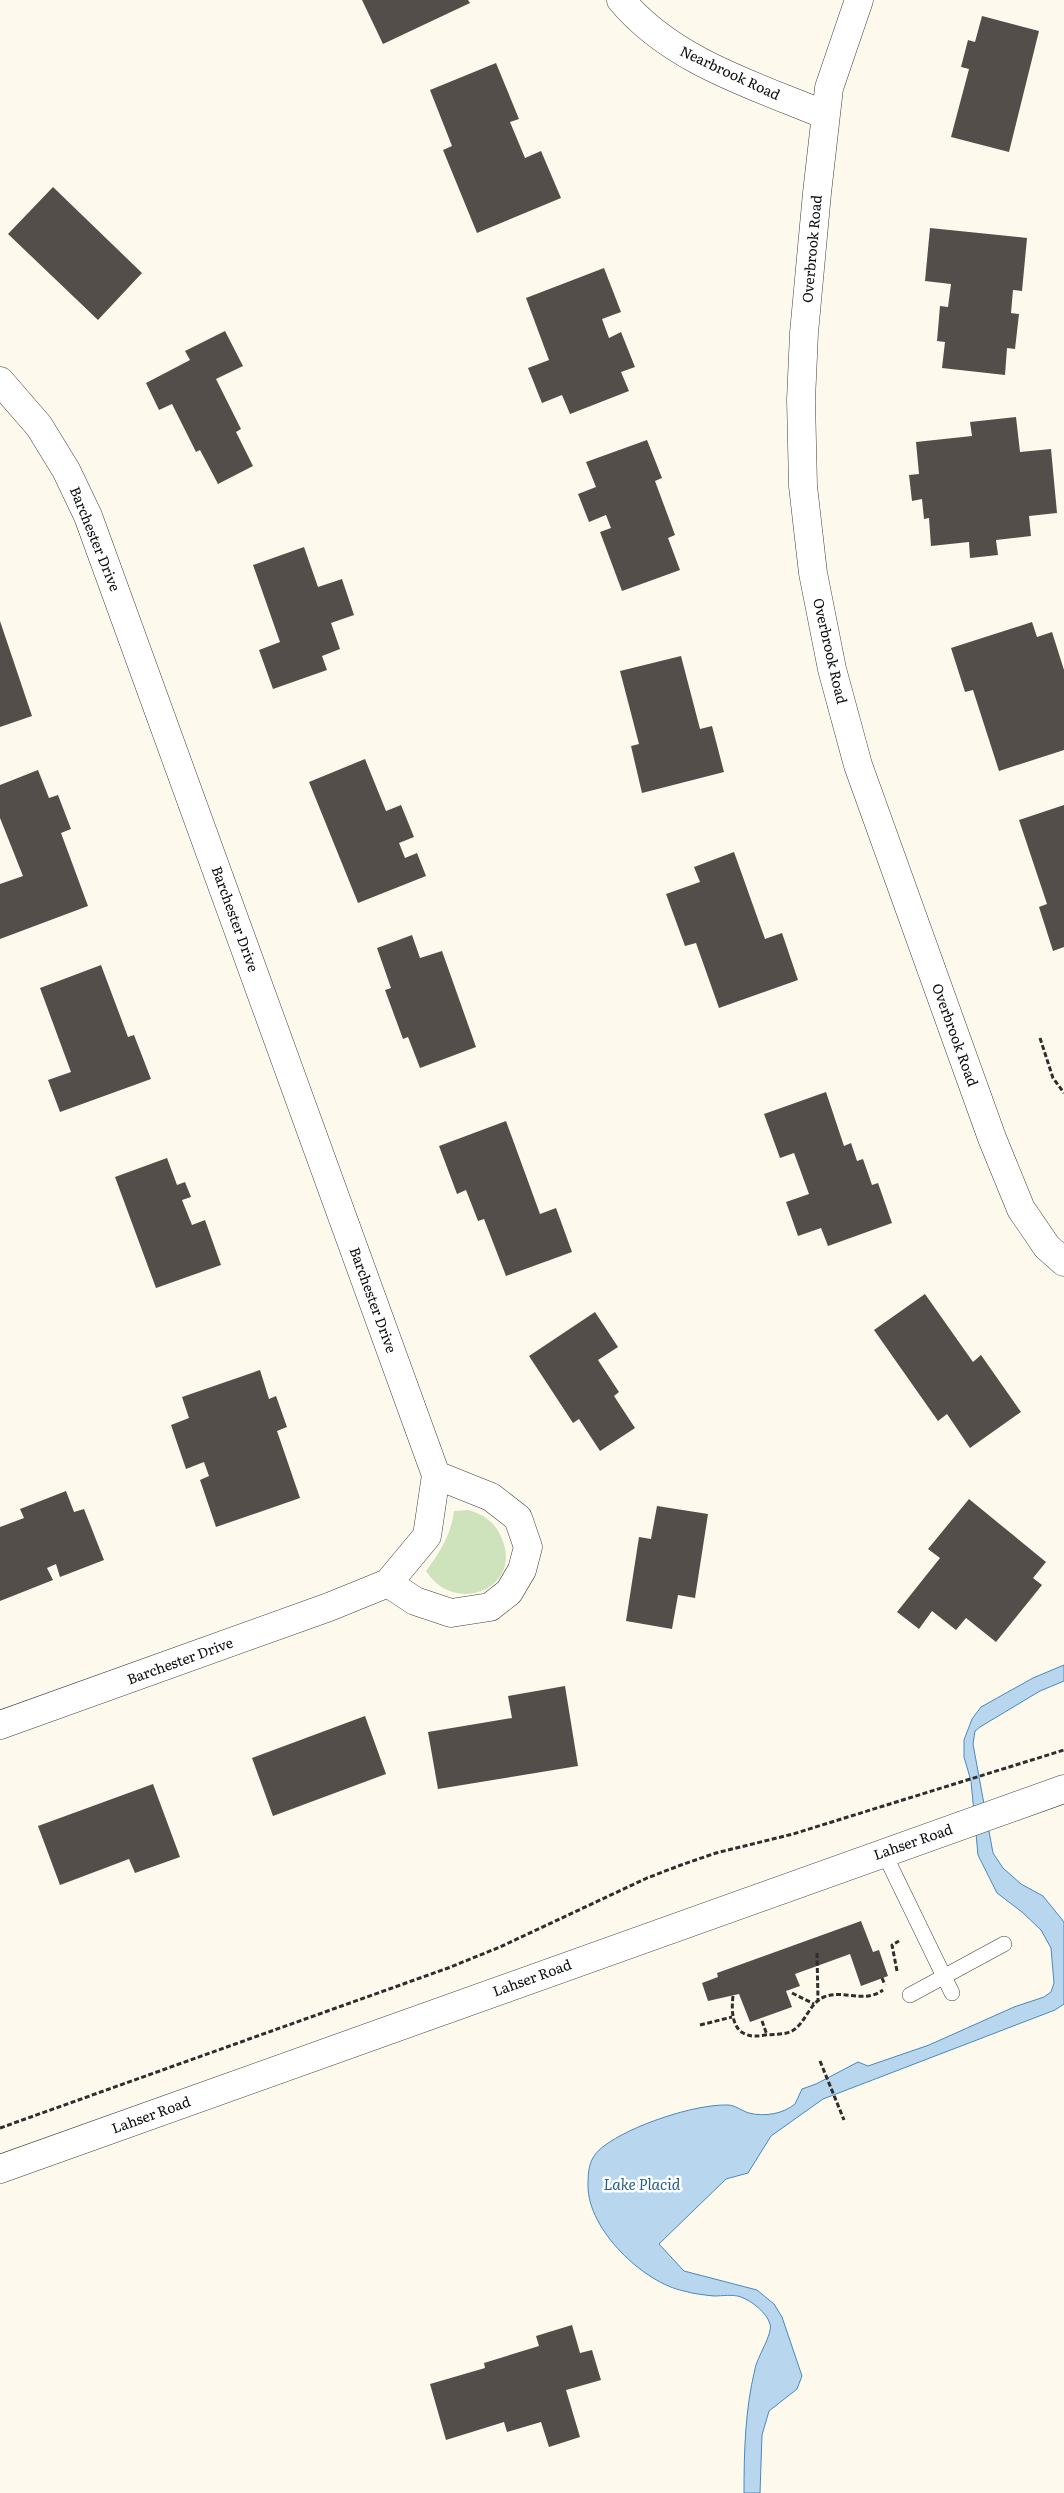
<svg xmlns="http://www.w3.org/2000/svg" width="1064" height="2493" font-family="Literata,serif">
<style>
.green{fill:#cee2bb}
.water{fill:#b8d7ee;stroke:#4989bb}
.building{fill:#534e4a}
.lines{fill:none;stroke-linecap:round;stroke-linejoin:round}
.service-casing{stroke:#3f3f3f;stroke-width:16}
.minor-casing{stroke:#3f3f3f;stroke-width:29}
.tertiary-casing{stroke:#3f3f3f;stroke-width:29}
.path{stroke:#2e2e2e;stroke-width:3;stroke-dasharray:5 2.5;stroke-linecap:butt}
.service{stroke:#fff;stroke-width:15}
.minor{stroke:#fff;stroke-width:28}
.tertiary{stroke:#fff;stroke-width:28}
.labels{text-anchor:middle;stroke-width:5;stroke-linejoin:round;paint-order:stroke}
.street-label{font-size:14px;fill:#0c0c0c;stroke:#fff}
.water-label{font-size:15px;font-style:italic;fill:#265c8d;stroke:#fff}
</style>
<rect width="100%" height="100%" fill="#fdfaed"/>
<path class="green" d="M468,1510C485,1515 496,1523 502,1539C523,1589 454,1616 426,1571C440,1552 451,1535 454,1511Z"/>
<path class="water" d="M1064,1665V1681L1040,1691L980,1727L975,1731L973,1744L993,1853L1003,1868L1021,1884L1043,1896L1064,1922V2004L1055,2010L823,2099L771,2136L748,2173L726,2179L659,2244L684,2271L757,2290L774,2304L782,2317L802,2376L797,2389L769,2411L762,2435L760,2493H744C744,2452 745,2410 755,2369C757,2357 773,2334 770,2324C767,2313 752,2301 741,2297C733,2294 722,2296 714,2296C705,2295 694,2294 684,2291C644,2283 588,2230 588,2186C588,2169 589,2157 604,2146C630,2126 694,2104 728,2105C735,2105 742,2111 749,2113C764,2117 783,2114 795,2104L802,2089L816,2084L858,2062L868,2066L929,2045L1014,2007L1044,1997L1051,1992L1054,1983L1051,1948L1041,1930L1022,1912L997,1893L978,1855L971,1781L964,1757V1740L972,1719L981,1707L1033,1678Z"/>
<path class="building" d="M362,0H468L470,3L383,44Z
M982,16L1039,31L1009,152L951,137L969,69L961,67L968,40L975,42Z
M496,63L519,119L510,122L525,158L541,151L561,198L477,233L443,150L452,146L430,90Z
M53,187L142,273L98,320L8,234Z
M930,228L1027,238L1022,291L1013,290L1011,313L1019,314L1015,349L1007,348L1005,375L942,368L945,342L937,341L940,306L948,307L951,284L925,281Z
M604,268L621,312L602,319L609,338L621,332L635,367L621,372L629,391L570,414L562,395L542,403L528,368L549,360L526,298Z
M225,331L243,366L216,379L241,429L236,432L253,466L218,484L200,450L196,452L172,404L159,410L146,383L190,360L185,351Z
M1016,417L1020,452L1051,449L1057,513L1029,516L1031,536L996,540L998,555L970,558L969,542L931,546L929,518L924,519L922,499L912,501L909,475L919,474L916,442L972,436L970,422Z
M647,440L662,478L655,481L675,535L668,538L680,570L622,591L600,532L611,528L606,515L589,522L578,494L596,487L586,462Z
M304,547L318,587L342,579L354,615L331,623L340,649L322,656L327,670L273,689L259,650L280,642L253,565Z
M0,621L32,716L0,727Z
M1032,622L1037,637L1052,632L1064,670V750L999,771L973,690L965,692L951,648Z
M681,656L700,729L712,726L724,772L642,793L631,746L639,744L620,671Z
M365,759L386,811L401,805L414,837L399,843L405,858L417,853L426,876L358,903L309,782Z
M38,770L49,798L58,795L71,829L61,833L88,906L0,939V884L23,876L0,818V785Z
M1064,805V947L1053,951L1039,907L1047,904L1019,820Z
M734,852L765,939L782,933L798,980L719,1008L696,943L685,946L666,894L700,882L694,867Z
M412,935L420,958L442,951L476,1047L420,1068L408,1037L403,1039L385,990L391,988L377,948Z
M101,965L128,1037L134,1035L151,1079L60,1112L48,1080L71,1072L40,988Z
M826,1092L844,1146L851,1143L857,1161L863,1159L872,1185L878,1183L892,1223L828,1246L821,1228L798,1236L786,1202L809,1194L794,1153L780,1158L764,1114Z
M506,1121L540,1214L556,1208L572,1252L506,1276L484,1219L478,1221L466,1190L457,1194L439,1146Z
M167,1158L177,1185L185,1182L191,1197L182,1200L192,1225L205,1220L221,1265L156,1288L115,1177Z
M925,1294L973,1362L981,1355L1021,1412L970,1448L947,1414L938,1421L874,1330Z
M595,1312L618,1347L598,1360L619,1392L614,1396L635,1428L600,1451L579,1419L573,1423L529,1356Z
M260,1370L269,1399L276,1396L287,1427L277,1431L300,1498L216,1527L200,1480L209,1476L204,1462L186,1469L171,1425L189,1418L182,1397Z
M66,1491L74,1512L84,1509L104,1560L60,1577L56,1564L47,1568L53,1580L0,1601V1527L24,1518L20,1509Z
M969,1499L1046,1562L1033,1578L1042,1585L996,1642L966,1618L956,1630L932,1611L919,1629L897,1612L940,1558L928,1549Z
M657,1506L708,1514L695,1598L678,1595L672,1629L626,1621L639,1537L651,1539Z
M565,1686L578,1766L438,1789L428,1732L512,1718L508,1696Z
M365,1716L386,1774L273,1816L252,1758Z
M153,1784L180,1857L135,1873L129,1859L60,1885L38,1826Z
M861,1921L873,1952L879,1950L888,1976L861,1986L850,1954L795,1974L800,1986L786,1991L792,2007L750,2022L739,1994L708,2001L702,1983L718,1977L717,1973Z
M572,2325L580,2353L592,2350L601,2380L566,2390L580,2437L549,2447L541,2422L507,2432L504,2422L446,2440L430,2384L485,2368L484,2363L539,2346L536,2336Z"/>
<g class="lines">
<defs>
<path id="service" d="M884,1853L952,1993
M910,1995L1004,1944"/>
<path id="minor" d="M621,0C672,61 753,85 825,115
M859,0L829,88L817,193L804,333L801,400L803,486L813,573L832,669L858,765L992,1138L1021,1209L1047,1247L1064,1262
M0,381L39,426L66,470L88,516L436,1475L427,1536L388,1583L329,1607L0,1725
M388,1583L415,1601L451,1613L490,1607L509,1592L522,1570L528,1547L518,1518L491,1497L436,1475"/>
<path id="tertiary" d="M0,2169L1064,1789"/>
</defs>
<use href="#service" class="service-casing"/>
<use href="#minor" class="minor-casing"/>
<use href="#tertiary" class="tertiary-casing"/>
<path class="path" d="M1040,1038L1053,1078L1064,1093
M817,1953L818,2000
M897,1971L892,1945L899,1941
M882,1978L885,1985
M792,1993L814,2004
M733,1996C730,2021 736,2041 765,2035C774,2034 784,2035 792,2031C806,2023 809,2003 824,1997C844,1989 864,2004 883,1990
M762,2021L767,2035
M700,2025L732,2017
M820,2061L844,2120
M0,2128L448,1968L500,1947L647,1878L681,1865L716,1853L793,1834L1064,1750"/>
<use href="#service" class="service"/>
<use href="#minor" class="minor"/>
<use href="#tertiary" class="tertiary"/>
</g>
<g class="labels">
<g class="street-label">
<text transform="translate(730 73) rotate(25)" y="5">Nearbrook Road</text>
<text transform="translate(812 249) rotate(-85)" y="5">Overbrook Road</text>
<text transform="translate(95 539) rotate(68)" y="5">Barchester Drive</text>
<text transform="translate(830 651) rotate(77)" y="5">Overbrook Road</text>
<text transform="translate(235 919) rotate(70)" y="5">Barchester Drive</text>
<text transform="translate(955 1035) rotate(70)" y="5">Overbrook Road</text>
<text transform="translate(373 1300) rotate(70)" y="5">Barchester Drive</text>
<text transform="translate(180 1661) rotate(-20)" y="5">Barchester Drive</text>
<text transform="translate(913 1842) rotate(-19)" y="5">Lahser Road</text>
<text transform="translate(532 1978) rotate(-20)" y="5">Lahser Road</text>
<text transform="translate(151 2115) rotate(-20)" y="5">Lahser Road</text>
</g>
<g class="water-label">
<text x="642" y="2190">Lake Placid</text>
</g>
</g>
</svg>
